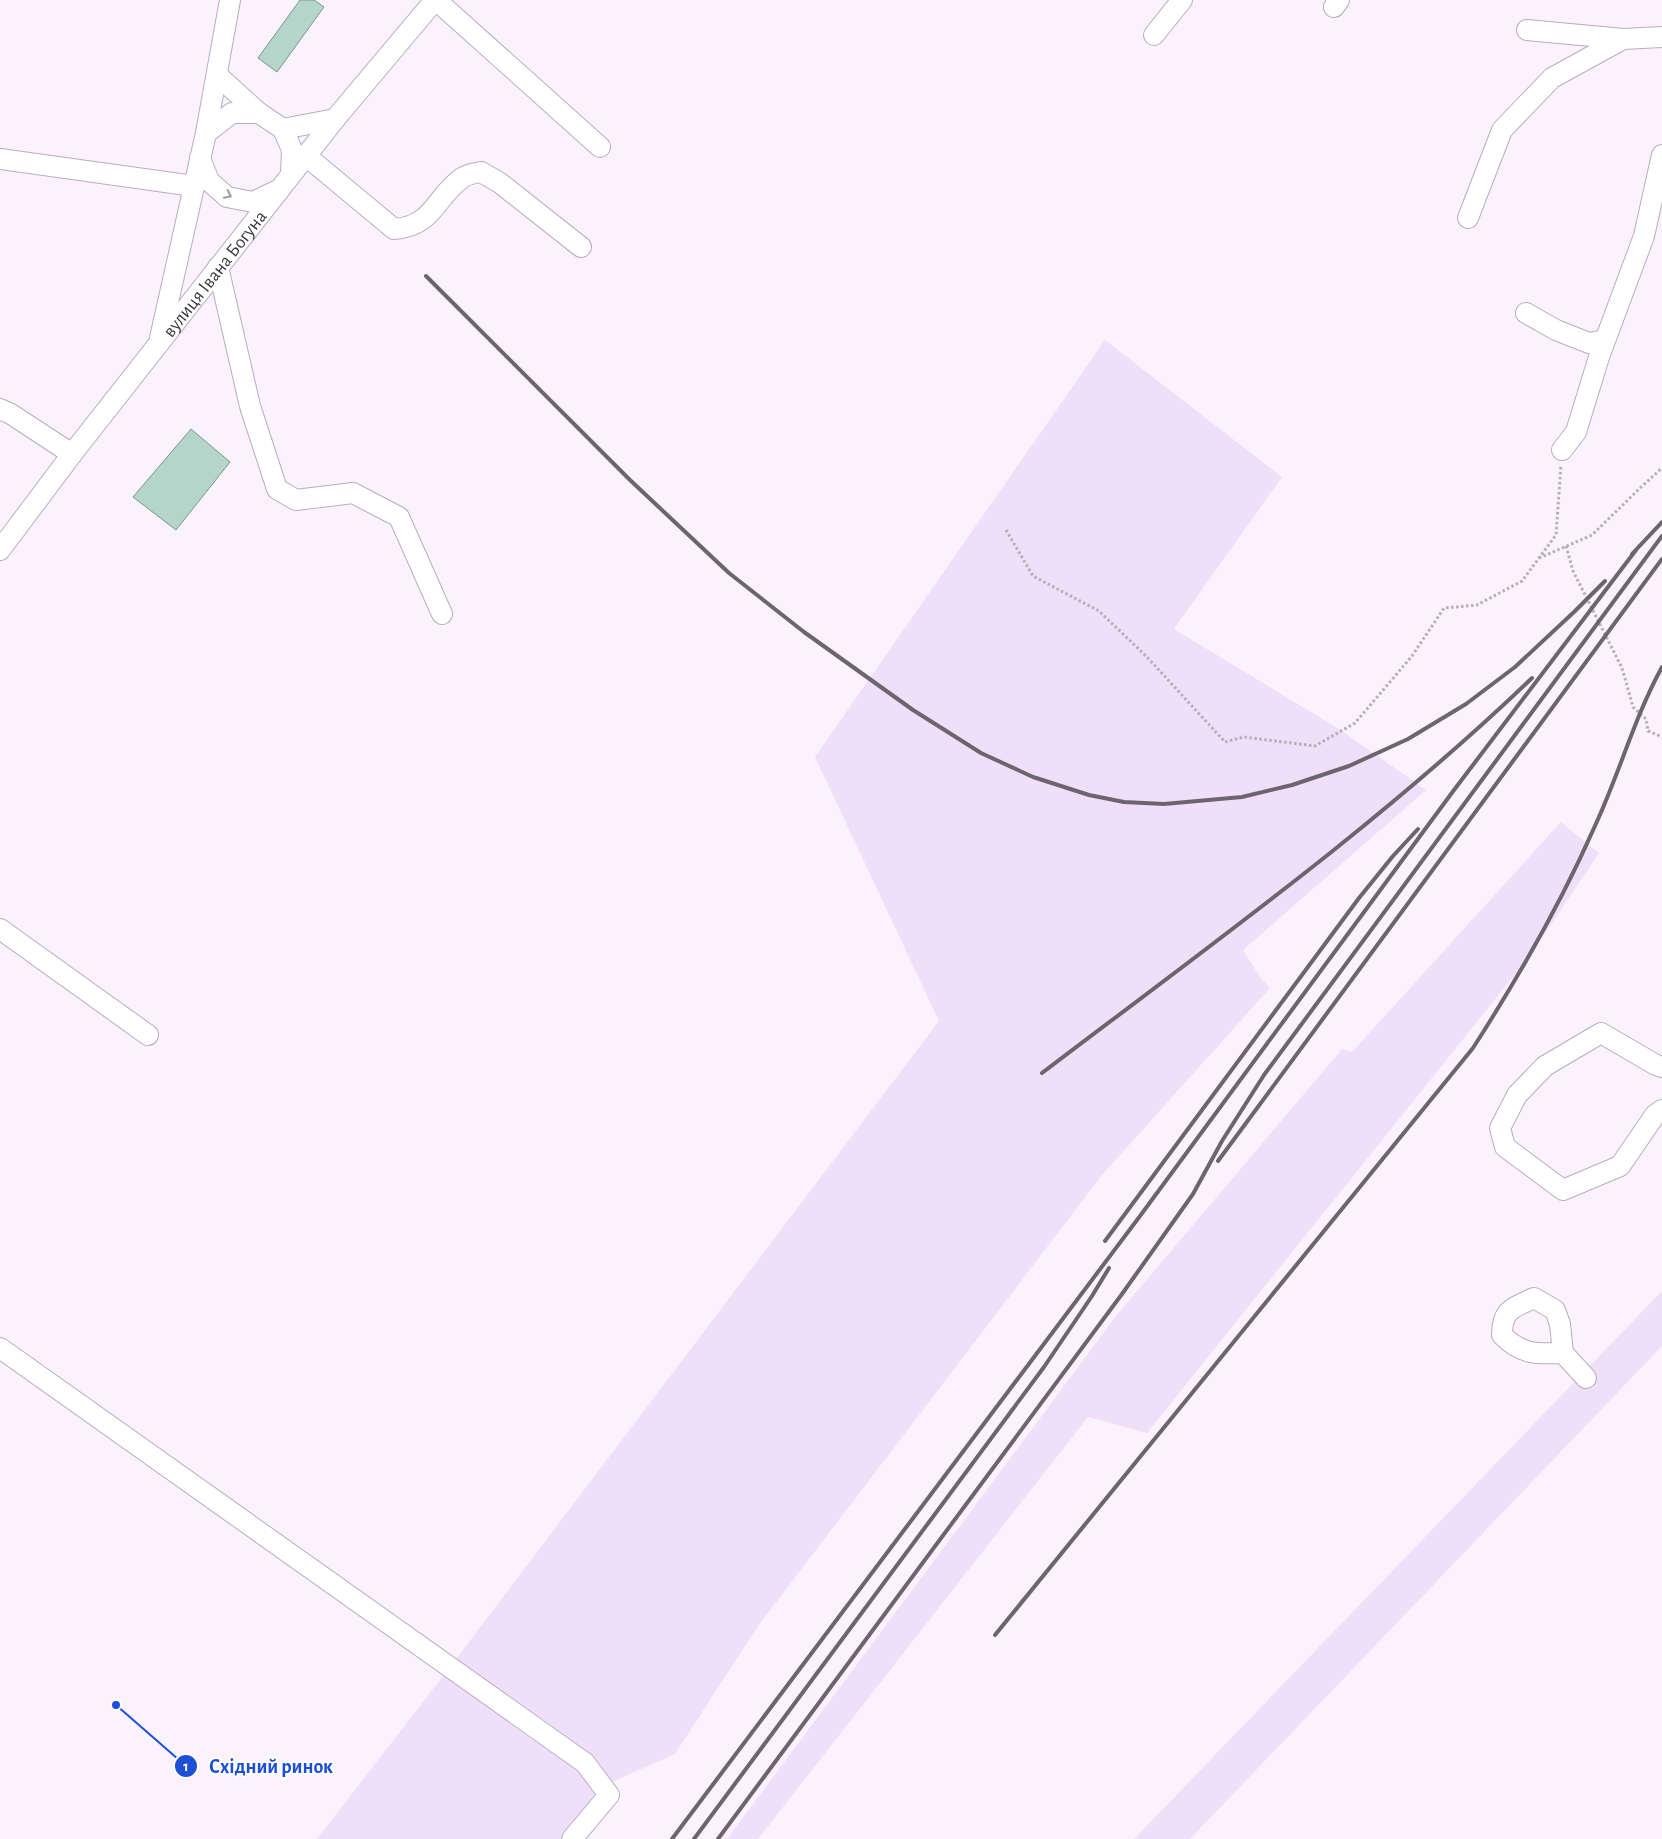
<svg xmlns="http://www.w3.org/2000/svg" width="1662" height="1839" font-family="'Alegreya Sans',sans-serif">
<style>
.green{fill:#f0dff9}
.building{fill:#b5d5cb;stroke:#78968d}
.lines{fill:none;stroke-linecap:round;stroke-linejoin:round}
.minor-casing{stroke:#baabc2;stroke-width:22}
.path{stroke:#b5afb8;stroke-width:3;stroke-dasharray:2.5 2.5;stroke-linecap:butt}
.minor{stroke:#fff;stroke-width:20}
.rail{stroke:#6c656f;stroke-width:4}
.oneway{stroke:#9d9a9e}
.labels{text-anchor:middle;stroke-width:4.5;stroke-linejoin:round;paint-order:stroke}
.street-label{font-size:19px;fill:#3b353e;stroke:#fff}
.leader{fill:none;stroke:#1d4ed8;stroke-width:2}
.callout-dot{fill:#1d4ed8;stroke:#fff;stroke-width:2}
.mark-label{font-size:15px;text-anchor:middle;font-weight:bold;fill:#fff}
.callout-label{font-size:20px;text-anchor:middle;font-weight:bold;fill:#1d4ed8;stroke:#fff;stroke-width:4.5;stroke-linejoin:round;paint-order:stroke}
</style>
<rect width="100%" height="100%" fill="#faf3fd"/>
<path class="green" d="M1105,340L1282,477L1174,629L1339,729L1426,790L1243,950L1260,977L1270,988L1102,1175L758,1626L675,1754L603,1786L572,1839H317L450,1667L939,1021L815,757Z
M1561,822L1599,853L1529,957L1147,1433L1088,1417L758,1839H727L1116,1316L1342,1049L1352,1052Z
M1662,1291V1346L1190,1839H1134Z"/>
<path class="building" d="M300,0H314L324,7L277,72L258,58Z
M191,429L230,462L176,530L133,497Z"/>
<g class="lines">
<defs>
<g id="minor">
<path d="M436,0L600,147"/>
<path d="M1334,7L1339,0"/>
<path d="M1527,30L1623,39L1662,37"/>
<path d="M1154,35L1182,0"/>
<path d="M217,75L259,113"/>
<path d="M283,129L335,119"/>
<path d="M206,133L232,113H259L283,129L292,150L291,173"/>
<path d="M305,155L394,229C434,226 434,198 462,178C467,174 475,173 481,172L500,183L581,247"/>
<path d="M200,158L209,181L227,197L253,202L276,191"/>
<path d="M0,159L194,186"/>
<path d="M1468,218L1502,130L1552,78L1623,39"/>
<path d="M218,267L250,406L277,489L296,500L353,493L399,517L442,614"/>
<path d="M1526,313L1556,330L1589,343L1605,340"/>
<path d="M160,338L206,133L230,0"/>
<path d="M0,409L11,414L72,454"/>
<path d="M1562,450L1576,432L1599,357L1644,236L1662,155"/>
<path id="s1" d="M0,550L72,454L335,119L435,0"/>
<path d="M0,929L148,1035"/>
<path d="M1662,1067L1656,1065L1601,1033L1545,1066L1517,1095L1500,1128L1505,1147L1563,1190L1620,1166L1655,1115L1662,1110"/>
<path d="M0,1348L585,1763L609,1795L572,1839"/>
<path d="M1563,1353L1560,1324L1555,1310L1534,1298C1513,1308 1502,1309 1502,1335C1522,1355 1536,1354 1563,1353L1586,1378"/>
</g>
</defs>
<use href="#minor" class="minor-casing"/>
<path class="path" d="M1006,530L1033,576L1099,611L1147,657L1225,742L1244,737L1315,746L1355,723L1412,656L1444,608L1477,605L1522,581L1556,535L1561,465
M1566,546L1573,571L1622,668L1633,707L1646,719L1648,731L1662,737
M1539,558L1592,535L1639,489L1662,468"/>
<use href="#minor" class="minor"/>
<path class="rail" d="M426,276L630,480L729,573L804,632L913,710L981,753L1033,777L1089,795L1124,802L1164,804L1242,797L1292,785L1349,766L1408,739L1466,704L1515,667L1574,612L1605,581
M1632,554L1662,522
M1042,1073C1209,946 1381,823 1532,678
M1218,1161L1662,559
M1105,1241L1359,898L1393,856L1418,829
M995,1635L1473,1048C1518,978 1560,905 1594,828C1619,775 1634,718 1662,667
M672,1839L1140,1216L1454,790L1636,550
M694,1839L1044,1367L1092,1296L1109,1268
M718,1839L1122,1294L1193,1194L1222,1141L1264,1075L1662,536"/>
</g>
<defs><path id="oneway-chevron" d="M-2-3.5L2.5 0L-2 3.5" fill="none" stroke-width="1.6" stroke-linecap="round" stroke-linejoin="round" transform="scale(1.25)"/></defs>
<use class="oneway" href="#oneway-chevron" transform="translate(228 195) rotate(26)"/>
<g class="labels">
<g class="street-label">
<text dy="7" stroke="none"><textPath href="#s1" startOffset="350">вулиця Івана Богуна</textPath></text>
</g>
</g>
<path class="leader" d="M116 1705L186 1766"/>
<g class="callout-dot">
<circle cx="116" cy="1705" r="5"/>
<circle cx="186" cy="1766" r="12"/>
</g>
<g class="mark-label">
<text x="186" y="1771">1</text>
</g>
<g class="callout-label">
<text x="271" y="1773">Східний ринок</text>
</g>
</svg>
